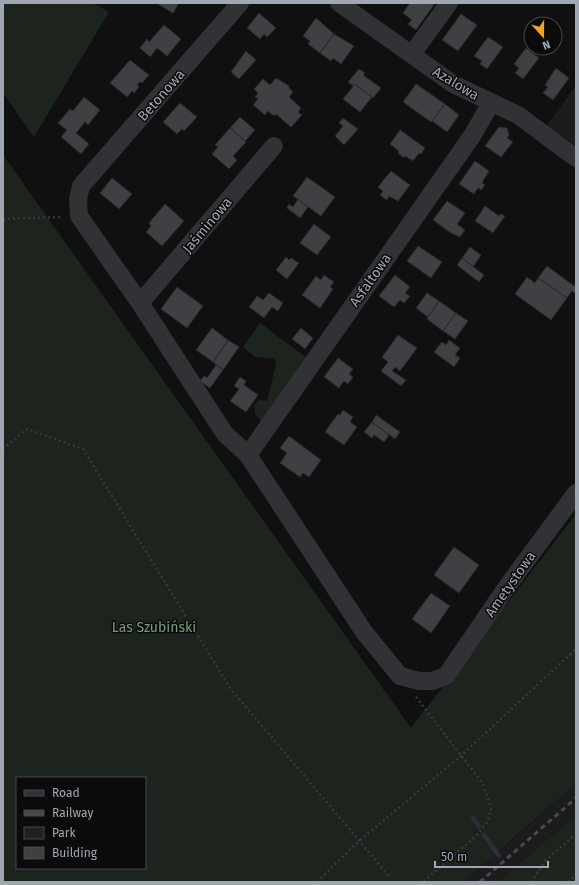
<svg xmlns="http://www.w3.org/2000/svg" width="579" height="885" font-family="'Fira Sans',sans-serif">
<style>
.built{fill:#1c1c1e}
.green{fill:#1c241d;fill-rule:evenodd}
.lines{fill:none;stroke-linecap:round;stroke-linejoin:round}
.stream{stroke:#293137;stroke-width:4.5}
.building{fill:#3f4044;stroke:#2a2a2d}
.path{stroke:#37393d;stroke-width:2.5;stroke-dasharray:2 3;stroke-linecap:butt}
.minor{stroke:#313236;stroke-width:18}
.rail{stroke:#484a4f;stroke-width:3;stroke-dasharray:5 4;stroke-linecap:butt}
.labels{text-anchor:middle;stroke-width:3;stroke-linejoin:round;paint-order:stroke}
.street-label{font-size:14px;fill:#a1a7b2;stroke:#0b0b0c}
.park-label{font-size:14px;fill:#789e78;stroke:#0b0b0c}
</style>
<rect width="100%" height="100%" fill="#101011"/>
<path class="built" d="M576,85V146L547,125Z
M576,784V815L498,882H394L502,849Z"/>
<path class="green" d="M3,3H93L109,12L34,137L3,93Z
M3,155L411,728L576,514V784L463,882H3ZM17,778H145V868H17Z
M260,323L307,358L261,421L255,413L254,405L259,400L267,401L276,364L274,359L255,357L243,347Z
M576,815V882H498Z"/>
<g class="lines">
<path class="stream" d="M473,818L479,826
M484,835L499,856"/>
</g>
<path class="building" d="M156,3H179L173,13Z
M410,3H435L416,30L408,24L412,20L403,13Z
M259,13L276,28L267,37L264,34L260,39L247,28Z
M461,14L477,25L458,51L442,40Z
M316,18L334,34L320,53L308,44L310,41L303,36Z
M164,25L181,39L167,56L157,48L150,57L140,48L147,39L149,42Z
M334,34L354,46L341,64L333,58L331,61L320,53Z
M488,37L503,47L487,69L480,64L482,61L474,56Z
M526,48L539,58L523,79L515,73L519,68L514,64Z
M246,51L256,60L239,79L231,72Z
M130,60L149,75L142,83L140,82L137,85L139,87L134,93L132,91L127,97L110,83Z
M556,68L569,78L553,100L543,93L548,87L545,85Z
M359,69L365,73L363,75L381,88L373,98L355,84L353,86L348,82Z
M276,78L289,86V88L293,92L289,97L301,108L298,112L302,115L291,127L276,114L274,116L268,111L265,115L253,105L258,99L255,97L258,93L254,89L263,79L270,85Z
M355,84L372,97L360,112L343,99Z
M416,84L445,104L431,122L403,102Z
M84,97L100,110L88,125L85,122L76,133L89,144L81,154L61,137L67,130L58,123L70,109L73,111Z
M180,103L197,117L184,131L182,129L177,134L163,122Z
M445,104L459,115L447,132L432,121Z
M240,117L255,130L245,141L230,128Z
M343,118L358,129L344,145L335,136L343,126L339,123Z
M499,127L507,128L509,135L507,138L513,142L501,157L485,146Z
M230,128L246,142L233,156L237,160L229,169L212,154L218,147L215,145Z
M400,130L425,148L421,154L419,153L413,161L405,156L404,158L398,153L399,151L390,144Z
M475,161L489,171L482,183L485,185L481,190L478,188L474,194L459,184Z
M391,171L410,185L398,201L389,196L387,200L380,195L383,191L378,187Z
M307,177L335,197L321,216L293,196Z
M112,178L132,194L119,209L100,193Z
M298,199L308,207L300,218L287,208L289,204L293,207Z
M447,201L465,213L457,224L465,230L460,237L451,233L433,220Z
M165,204L184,221L162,246L146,232L151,226L149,223Z
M485,206L499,216L501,214L505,216L493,233L475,221Z
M314,224L331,237L317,255L300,243Z
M418,246L442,262L431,278L407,261Z
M470,247L481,255L473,267L462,258Z
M286,257L289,260L291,258L299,263L287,279L276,270Z
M462,258L484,275L479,282L457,265Z
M547,266L574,286L576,285V294L572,291L567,298L538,278Z
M324,275L334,282L330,287L333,289L320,308L302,295L316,276L321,280Z
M395,275L410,287L405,293L410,296L404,303L400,300L394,307L379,296Z
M527,277L535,283L538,278L567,298L551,320L515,294Z
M177,287L203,306L187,328L161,309Z
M269,293L283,303L278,311L272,307L264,318L249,307L257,296L263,300Z
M427,293L439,301L428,317L416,308Z
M439,301L456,313L443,331L427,319Z
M456,313L468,321L455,339L443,331Z
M212,328L228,340L213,362L196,350Z
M301,328L313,338L305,349L292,339Z
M398,335L417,348L400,371L395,367L392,371L406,380L401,386L381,371L388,362L382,357Z
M228,340L239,347L223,370L213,362Z
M449,340L460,348L455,355L460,358L454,367L434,352L442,342L446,345Z
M338,358L353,369L349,374L353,377L348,384L344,381L339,388L324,377Z
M216,365L223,370L210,388L200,381L204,376L207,378Z
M240,377L246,381L244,385L258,395L246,412L230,401L239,389L234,386Z
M343,410L353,417L350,422L357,427L344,445L325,432L338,414L340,415Z
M376,415L400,432L395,439L372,422Z
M372,422L389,435L384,442L374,435L372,438L364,432Z
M289,436L321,460L309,477L303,473L300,477L280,463L287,453L280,448Z
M454,547L479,565L459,593L434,575Z
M431,593L450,606L431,633L412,619Z"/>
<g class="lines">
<path class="path" d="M3,219L63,217
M3,449L27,429L83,449L230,688L389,876
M416,697L483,784L491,808L488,821L476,836L423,882
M3,878L4,882
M317,882L359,841L462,755L576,649
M531,882L546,860L576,834
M568,882L576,875"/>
<path class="minor" d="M240,3L81,186L78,199L79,216L140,303L225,434L248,455L364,632L400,676L419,681H432L446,676L506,588L576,493
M339,3L453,84L518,115L576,158
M412,54L449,3
M140,303L274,146
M248,455L472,136L491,103"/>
<path class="rail" d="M480,882L576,798"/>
</g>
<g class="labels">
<g class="street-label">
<text transform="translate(456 83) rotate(31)" y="5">Azalowa</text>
<text transform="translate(161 95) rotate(-49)" y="5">Betonowa</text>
<text transform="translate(207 225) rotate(-50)" y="5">Jaśminowa</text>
<text transform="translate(370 280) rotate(-55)" y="5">Asfaltowa</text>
<text transform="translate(510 584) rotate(-55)" y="5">Ametystowa</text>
</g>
<g class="park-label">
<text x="154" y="632">Las Szubiński</text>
</g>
</g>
<rect width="579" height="885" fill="none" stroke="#a1a7b2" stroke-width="8"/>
<rect x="16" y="777" width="130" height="92" fill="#0b0b0c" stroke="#47494e"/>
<rect x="24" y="790" width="20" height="6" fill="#313236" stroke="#47494e"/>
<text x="52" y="797" font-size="12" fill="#a1a7b2">Road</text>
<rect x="24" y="810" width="20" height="6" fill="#484a4f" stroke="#47494e"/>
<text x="52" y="817" font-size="12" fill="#a1a7b2">Railway</text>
<rect x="24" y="827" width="20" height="12" fill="#1c241d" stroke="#47494e"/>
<text x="52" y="837" font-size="12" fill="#a1a7b2">Park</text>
<rect x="24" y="847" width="20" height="12" fill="#3f4044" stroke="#47494e"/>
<text x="52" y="857" font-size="12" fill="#a1a7b2">Building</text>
<g transform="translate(543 36) rotate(159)"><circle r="19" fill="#0b0b0c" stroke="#47494e"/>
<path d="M0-3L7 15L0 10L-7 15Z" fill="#f2a228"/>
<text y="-6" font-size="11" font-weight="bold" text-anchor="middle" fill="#a1a7b2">N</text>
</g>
<path d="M435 861v6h113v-6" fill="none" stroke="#a1a7b2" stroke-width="2"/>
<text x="441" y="861" font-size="12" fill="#a1a7b2" stroke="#0b0b0c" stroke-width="3" paint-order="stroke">50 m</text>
</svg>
